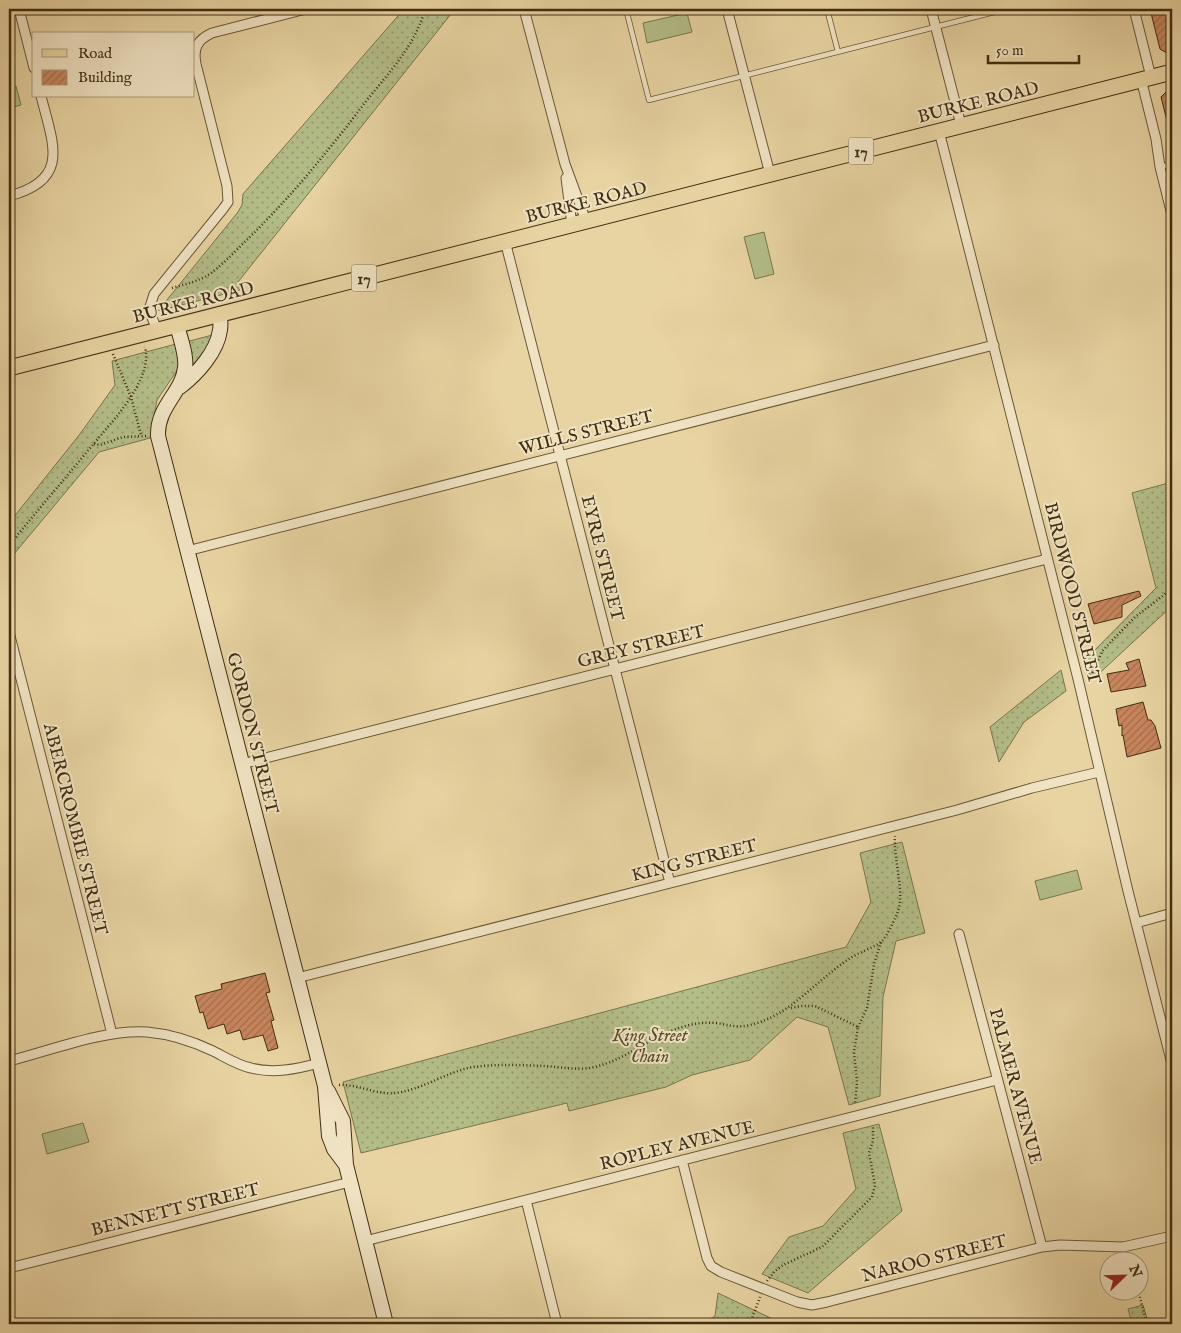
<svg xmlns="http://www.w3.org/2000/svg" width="1181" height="1333" font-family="'IM FELL English',serif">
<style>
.grass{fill:url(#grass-dots);stroke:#7a764e}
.pitch{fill:#b3bd88;stroke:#7a764e}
.building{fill:url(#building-hatch);stroke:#412e13}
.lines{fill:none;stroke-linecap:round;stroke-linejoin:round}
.lane-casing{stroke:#6b5837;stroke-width:6}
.street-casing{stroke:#6b5837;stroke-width:11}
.secondary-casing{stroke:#412e13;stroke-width:16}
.primary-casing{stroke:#412e13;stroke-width:17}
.path{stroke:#412e13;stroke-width:2.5;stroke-dasharray:1 2.5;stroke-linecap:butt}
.lane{stroke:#f0e3c3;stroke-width:4.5}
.street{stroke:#f0e3c3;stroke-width:9}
.secondary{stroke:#f0e3c3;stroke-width:14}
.primary{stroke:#e8d4a2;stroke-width:15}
.labels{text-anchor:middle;stroke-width:4;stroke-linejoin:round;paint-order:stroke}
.shield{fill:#f0e3c3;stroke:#766448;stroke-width:1}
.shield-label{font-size:16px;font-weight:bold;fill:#412e13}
.street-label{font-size:18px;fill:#412e13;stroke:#f0e3c3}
.park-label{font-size:18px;font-style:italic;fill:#584b2a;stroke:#f0e3c3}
</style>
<defs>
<pattern id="grass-dots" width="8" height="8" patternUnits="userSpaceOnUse" patternTransform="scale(1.25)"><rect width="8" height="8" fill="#b3bd88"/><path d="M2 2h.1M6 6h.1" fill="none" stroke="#939a6e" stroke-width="1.8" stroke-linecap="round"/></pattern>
<pattern id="building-hatch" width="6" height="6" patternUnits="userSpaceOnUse" patternTransform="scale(1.25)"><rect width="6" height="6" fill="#c9865e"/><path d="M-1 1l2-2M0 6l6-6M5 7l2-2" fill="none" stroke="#a56e4c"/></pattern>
</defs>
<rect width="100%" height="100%" fill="#e8d4a2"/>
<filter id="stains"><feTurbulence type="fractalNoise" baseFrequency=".004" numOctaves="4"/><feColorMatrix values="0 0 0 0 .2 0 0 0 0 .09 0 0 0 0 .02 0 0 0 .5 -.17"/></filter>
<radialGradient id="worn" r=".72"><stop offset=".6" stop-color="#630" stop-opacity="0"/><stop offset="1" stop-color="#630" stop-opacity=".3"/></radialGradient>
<path class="grass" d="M404,9H455L238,282L240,290L158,311L238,212L242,205L243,194Z
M216,334L215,340L191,369L186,342Z
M176,344L180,366L157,400L150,438L99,452L9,560V523L80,434L115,385L112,361Z
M1172,482V606L1091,681L1086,659L1156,588L1132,493Z
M1061,670L1066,691L1024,722L999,762L990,727Z
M902,842L925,933L896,941L883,997L880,1096L849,1105L828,1027L797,1017L750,1060L692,1075L666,1087L569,1111L567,1103L361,1153L343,1082L846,947L871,902L860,853Z
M879,1124L902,1211L808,1293L762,1274L789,1237L823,1226L856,1189L843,1133Z
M718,1293L779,1322V1324H702L715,1316Z
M1143,1305L1148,1322L1157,1319L1159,1324H1132L1128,1309Z"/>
<path class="pitch" d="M687,13L692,32L647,43L643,23Z
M16,86L21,105L9,108V88Z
M764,232L774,274L755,279L744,237Z
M1077,870L1082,889L1040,900L1035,881Z
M83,1123L89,1142L47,1154L42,1134Z"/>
<path class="building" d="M1150,9H1172V50L1165,52L1160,49Z
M1172,86V129H1169L1161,97Z
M1139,591L1141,596L1122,605V617L1094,624L1088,604Z
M1139,659L1146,686L1111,692L1107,674L1129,670L1126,663Z
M1143,702L1148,720H1151L1155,726L1161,748L1127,757L1123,735L1122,736V725L1119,726L1116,709Z
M265,973L270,992L266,993L274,1020L271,1021L278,1048L268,1051L263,1035L243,1040L240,1030L227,1034L224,1024L208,1029L203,1012L200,1013L195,996L222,989L221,984Z"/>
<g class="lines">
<defs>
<path id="lane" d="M626,9L649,100L1006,9
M827,9L838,52
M1160,167L1172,164
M9,1045L13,1060"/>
<path id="street" d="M19,9L34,68
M524,9L565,164L586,221
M727,9L770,174
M931,9L961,125
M1134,9L1151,77
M1141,79L1156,139L1160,167L1172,215
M939,131L1078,679L1128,891L1172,1064
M566,178L572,225
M9,196C71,180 53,144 41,96
M505,241L670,883
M157,330L149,310L154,294L223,209L228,202L227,186L196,64C193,48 197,40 212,33L306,9
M187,551L994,345
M9,632L112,1034
M242,764L1047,559
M1136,923L1172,913
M959,934L1042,1247
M297,978L957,810L1032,788L1099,772
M9,1061C49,1051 105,1029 147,1032C170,1034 192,1041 213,1051C225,1057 237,1065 251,1068C273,1074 297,1069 319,1063
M682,1160L707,1258L711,1266L721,1272L797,1302L812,1305L827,1302L1042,1247L1060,1245L1123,1247L1172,1236
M526,1200L557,1324
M365,1241L997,1080
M9,1268L350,1182"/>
<path id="secondary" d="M177,325C180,338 187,355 185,368C182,393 157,406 158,436L325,1086L329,1136L334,1149L346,1165
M180,387C197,374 217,352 220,330C221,325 220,320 220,314
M328,1091L343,1121L346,1165L386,1324"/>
<path id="primary" d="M9,368L1172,72"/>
</defs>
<use href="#lane" class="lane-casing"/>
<use href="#street" class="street-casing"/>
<use href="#secondary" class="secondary-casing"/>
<use href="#primary" class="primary-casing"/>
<path class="path" d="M172,288C186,284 200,281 211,273C226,262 239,247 253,234C293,194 329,150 364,104C387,74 415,47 425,9
M138,310L139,322
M113,354L131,397L141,435
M94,444L100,445L123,437L146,436
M9,545L117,416C131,398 151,371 145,347
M1086,676L1092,673L1103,650L1135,617L1164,595L1172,585
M791,1008L800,1006H815L858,1027L854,1052L857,1082L855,1104
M858,1027L867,1008L874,964L881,942
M339,1085C358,1084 376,1095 395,1093C422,1090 446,1072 473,1067C496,1064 522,1065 545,1066C560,1067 575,1070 590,1068C623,1062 648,1038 679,1028C691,1024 704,1022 716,1023C728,1025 738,1028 750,1025C790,1016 815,981 849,959C857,953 876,947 882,941C888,934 893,923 897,914C906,893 893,860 895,836
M1129,1258L1130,1260
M767,1281L775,1271L783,1265L822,1247L872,1197L875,1185L869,1153L873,1141V1125
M1138,1290L1147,1324
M750,1324L760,1297"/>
<use href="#lane" class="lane"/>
<use href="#street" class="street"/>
<use href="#secondary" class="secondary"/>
<use href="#primary" class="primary"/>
</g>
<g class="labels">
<g class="shield">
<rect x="848.5" y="137.5" width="25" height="27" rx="4"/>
<rect x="351.5" y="264.5" width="25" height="27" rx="4"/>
</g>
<g class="shield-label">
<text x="861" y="157">17</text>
<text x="364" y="284">17</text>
</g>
<g class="street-label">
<text transform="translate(978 102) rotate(-14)" y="6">BURKE ROAD</text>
<text transform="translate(586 202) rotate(-14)" y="6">BURKE ROAD</text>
<text transform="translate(193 302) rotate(-14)" y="6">BURKE ROAD</text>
<text transform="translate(586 432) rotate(-14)" y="6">WILLS STREET</text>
<text transform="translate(603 558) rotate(76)" y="6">EYRE STREET</text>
<text transform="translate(1073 593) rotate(76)" y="6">BIRDWOOD STREET</text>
<text transform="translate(641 646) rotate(-14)" y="6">GREY STREET</text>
<text transform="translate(253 733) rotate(76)" y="6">GORDON STREET</text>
<text transform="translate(76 829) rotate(76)" y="6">ABERCROMBIE STREET</text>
<text transform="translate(694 860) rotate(-14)" y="6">KING STREET</text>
<text transform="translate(1016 1086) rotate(75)" y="6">PALMER AVENUE</text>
<text transform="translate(677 1145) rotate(-14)" y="6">ROPLEY AVENUE</text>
<text transform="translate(175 1209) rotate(-14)" y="6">BENNETT STREET</text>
<text transform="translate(934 1258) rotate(-14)" y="6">NAROO STREET</text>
</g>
<g class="park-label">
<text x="650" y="1041">King Street<tspan x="650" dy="21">Chain</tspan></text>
</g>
</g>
<rect width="1181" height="1333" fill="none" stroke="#e8d4a2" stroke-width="30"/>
<rect x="10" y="10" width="1161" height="1313" fill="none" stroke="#412e13" stroke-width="2.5"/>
<rect x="15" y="15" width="1151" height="1303" fill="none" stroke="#412e13"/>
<rect x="32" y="32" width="162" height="65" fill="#f0e3c3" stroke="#aa9b7d"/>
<rect x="42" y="49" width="25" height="8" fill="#e8d4a2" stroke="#aa9b7d"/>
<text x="78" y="58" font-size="15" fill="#412e13">Road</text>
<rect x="42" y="70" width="25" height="15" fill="url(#building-hatch)" stroke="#aa9b7d"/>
<text x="78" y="82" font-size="15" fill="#412e13">Building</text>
<g transform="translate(1124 1276) rotate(67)"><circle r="24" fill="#f0e3c3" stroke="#aa9b7d"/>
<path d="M0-4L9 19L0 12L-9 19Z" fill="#8f2418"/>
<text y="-8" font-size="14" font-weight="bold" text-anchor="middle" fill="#412e13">N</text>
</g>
<path d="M988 55v8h91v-8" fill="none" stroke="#412e13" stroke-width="2.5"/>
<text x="996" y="55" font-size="15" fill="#412e13" stroke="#f0e3c3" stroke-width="4" paint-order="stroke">50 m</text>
<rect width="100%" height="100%" filter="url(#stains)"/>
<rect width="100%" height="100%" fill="url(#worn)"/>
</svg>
